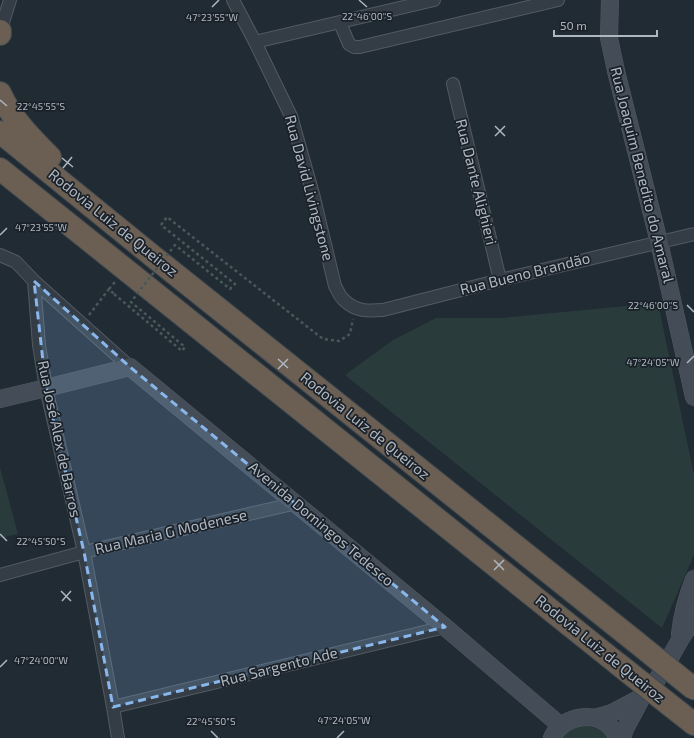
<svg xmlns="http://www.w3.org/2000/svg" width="694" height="738" font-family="'Exo 2',sans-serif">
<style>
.green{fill:#293b3a}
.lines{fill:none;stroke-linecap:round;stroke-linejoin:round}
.street-casing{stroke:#525a62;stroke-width:14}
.secondary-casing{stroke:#525a62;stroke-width:18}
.highway-casing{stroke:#3f474f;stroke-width:24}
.path{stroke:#485859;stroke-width:2.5;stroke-dasharray:3 3;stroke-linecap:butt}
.street{stroke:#343c45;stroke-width:12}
.secondary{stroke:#434c57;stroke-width:17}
.highway{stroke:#6a5f52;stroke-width:22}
.highway-bridge-casing{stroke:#3f474f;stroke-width:24;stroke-linecap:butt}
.path-bridge{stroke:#485859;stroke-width:2.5;stroke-dasharray:3 3;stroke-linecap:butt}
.highway-bridge{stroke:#6a5f52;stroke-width:22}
.marked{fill:#89b7ec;fill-opacity:0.2;stroke:#89b7ec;stroke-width:3;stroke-dasharray:8 5;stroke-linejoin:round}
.ticks{fill:none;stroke:#afb7c1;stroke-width:1.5}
.labels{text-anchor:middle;stroke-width:3.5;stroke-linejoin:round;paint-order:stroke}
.street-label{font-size:15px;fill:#afb7c1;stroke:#1a2129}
.ticks-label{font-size:10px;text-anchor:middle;fill:#afb7c1;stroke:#1a2129;stroke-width:3.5;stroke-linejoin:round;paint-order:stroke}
</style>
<rect width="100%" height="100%" fill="#212b34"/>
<path class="green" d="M658,303L694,475V555L662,628L345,375L393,340L436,318H501Z
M0,467L18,534L0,538Z
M583,725C594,726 601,729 608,738H562C567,730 574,727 583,725Z"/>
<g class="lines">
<defs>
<path id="street" d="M233,0L255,42L291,116L313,194L335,286C338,291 340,297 344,300C356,312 368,311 383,310L500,280L694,234
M340,23L349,44L354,47H360L558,0
M0,32L10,0
M255,42L434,0
M453,84L500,280
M0,255L16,262L34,281L130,367
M34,281L39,345L46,388L84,552L113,707L118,738
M0,575L84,552L297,503
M113,707L445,627"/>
<path id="secondary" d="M610,0L609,38L616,71L659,242L694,397
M0,399L46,388L130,367L445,627L561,726
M680,634C682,614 687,597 694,579
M595,718L612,713L642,697
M552,738C561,718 588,711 606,723C611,727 615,732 618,738
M622,738L625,729L642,697L656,681L663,670L680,640L687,629L694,617"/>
<path id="highway" d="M0,31V34
M0,93C11,118 31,138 50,157
M0,132L155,258L636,642
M0,169L618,664
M680,713L694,724"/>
</defs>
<use href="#street" class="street-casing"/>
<use href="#secondary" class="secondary-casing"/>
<use href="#highway" class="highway-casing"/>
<path class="path" d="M161,225L167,217L323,339L339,341L350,334L353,319
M109,289L115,282
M89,315L109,289L114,294"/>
<use href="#street" class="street"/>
<use href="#secondary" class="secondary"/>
<use href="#highway" class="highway"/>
<defs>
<path id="highway-bridge" d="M636,642L694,689
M618,664L680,713"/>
</defs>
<use href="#highway-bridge" class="highway-bridge-casing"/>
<path class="path-bridge" d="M114,294L182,351L185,347L131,302L175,245L230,289L235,284L161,225"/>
<use href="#highway-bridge" class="highway-bridge"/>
</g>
<path class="marked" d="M34,281L130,367L445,627L113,707L84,552L46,388Z"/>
<path class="ticks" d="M359,0L367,7M212,7L219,0M0,100L7,106M495,126L505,136M495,136L505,126M62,158L73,167M63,168L72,157M0,235L7,228M687,305L694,312M278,359L288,368M687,363L694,356M278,369L288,359M0,534L7,541M494,560L504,570M494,570L504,560M61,591L71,601M62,601L71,591M0,667L7,660M211,731L218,738M337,738L344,731"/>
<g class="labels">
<g class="street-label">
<text transform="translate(642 175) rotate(76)" y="5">Rua Joaquim Benedito do Amaral</text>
<text transform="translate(476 182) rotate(76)" y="5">Rua Dante Alighieri</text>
<text transform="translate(309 188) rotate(75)" y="5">Rua David Livingstone</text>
<text transform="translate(113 223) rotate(39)" y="5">Rodovia Luiz de Queiroz</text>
<text transform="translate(525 274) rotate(-14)" y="5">Rua Bueno Brandão</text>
<text transform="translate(365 426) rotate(39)" y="5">Rodovia Luiz de Queiroz</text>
<text transform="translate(59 439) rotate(78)" y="5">Rua José Alex de Barros</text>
<text transform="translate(321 524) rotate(40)" y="5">Avenida Domingos Tedesco</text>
<text transform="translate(171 532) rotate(-13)" y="5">Rua Maria G Modenese</text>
<text transform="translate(600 649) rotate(39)" y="5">Rodovia Luiz de Queiroz</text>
<text transform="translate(279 667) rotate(-14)" y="5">Rua Sargento Ade</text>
</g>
</g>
<g class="ticks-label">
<text x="367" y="20">22°46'00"S</text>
<text x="212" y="21">47°23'55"W</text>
<text x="41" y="110">22°45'55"S</text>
<text x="41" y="231">47°23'55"W</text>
<text x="653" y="309">22°46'00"S</text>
<text x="653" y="366">47°24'05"W</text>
<text x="41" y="545">22°45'50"S</text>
<text x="41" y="664">47°24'00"W</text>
<text x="344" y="724">47°24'05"W</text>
<text x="211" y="725">22°45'50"S</text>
</g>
<path d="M554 30v6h103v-6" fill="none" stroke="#afb7c1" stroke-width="2"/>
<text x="560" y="30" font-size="12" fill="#afb7c1" stroke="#1a2129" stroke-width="3" paint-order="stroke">50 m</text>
</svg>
